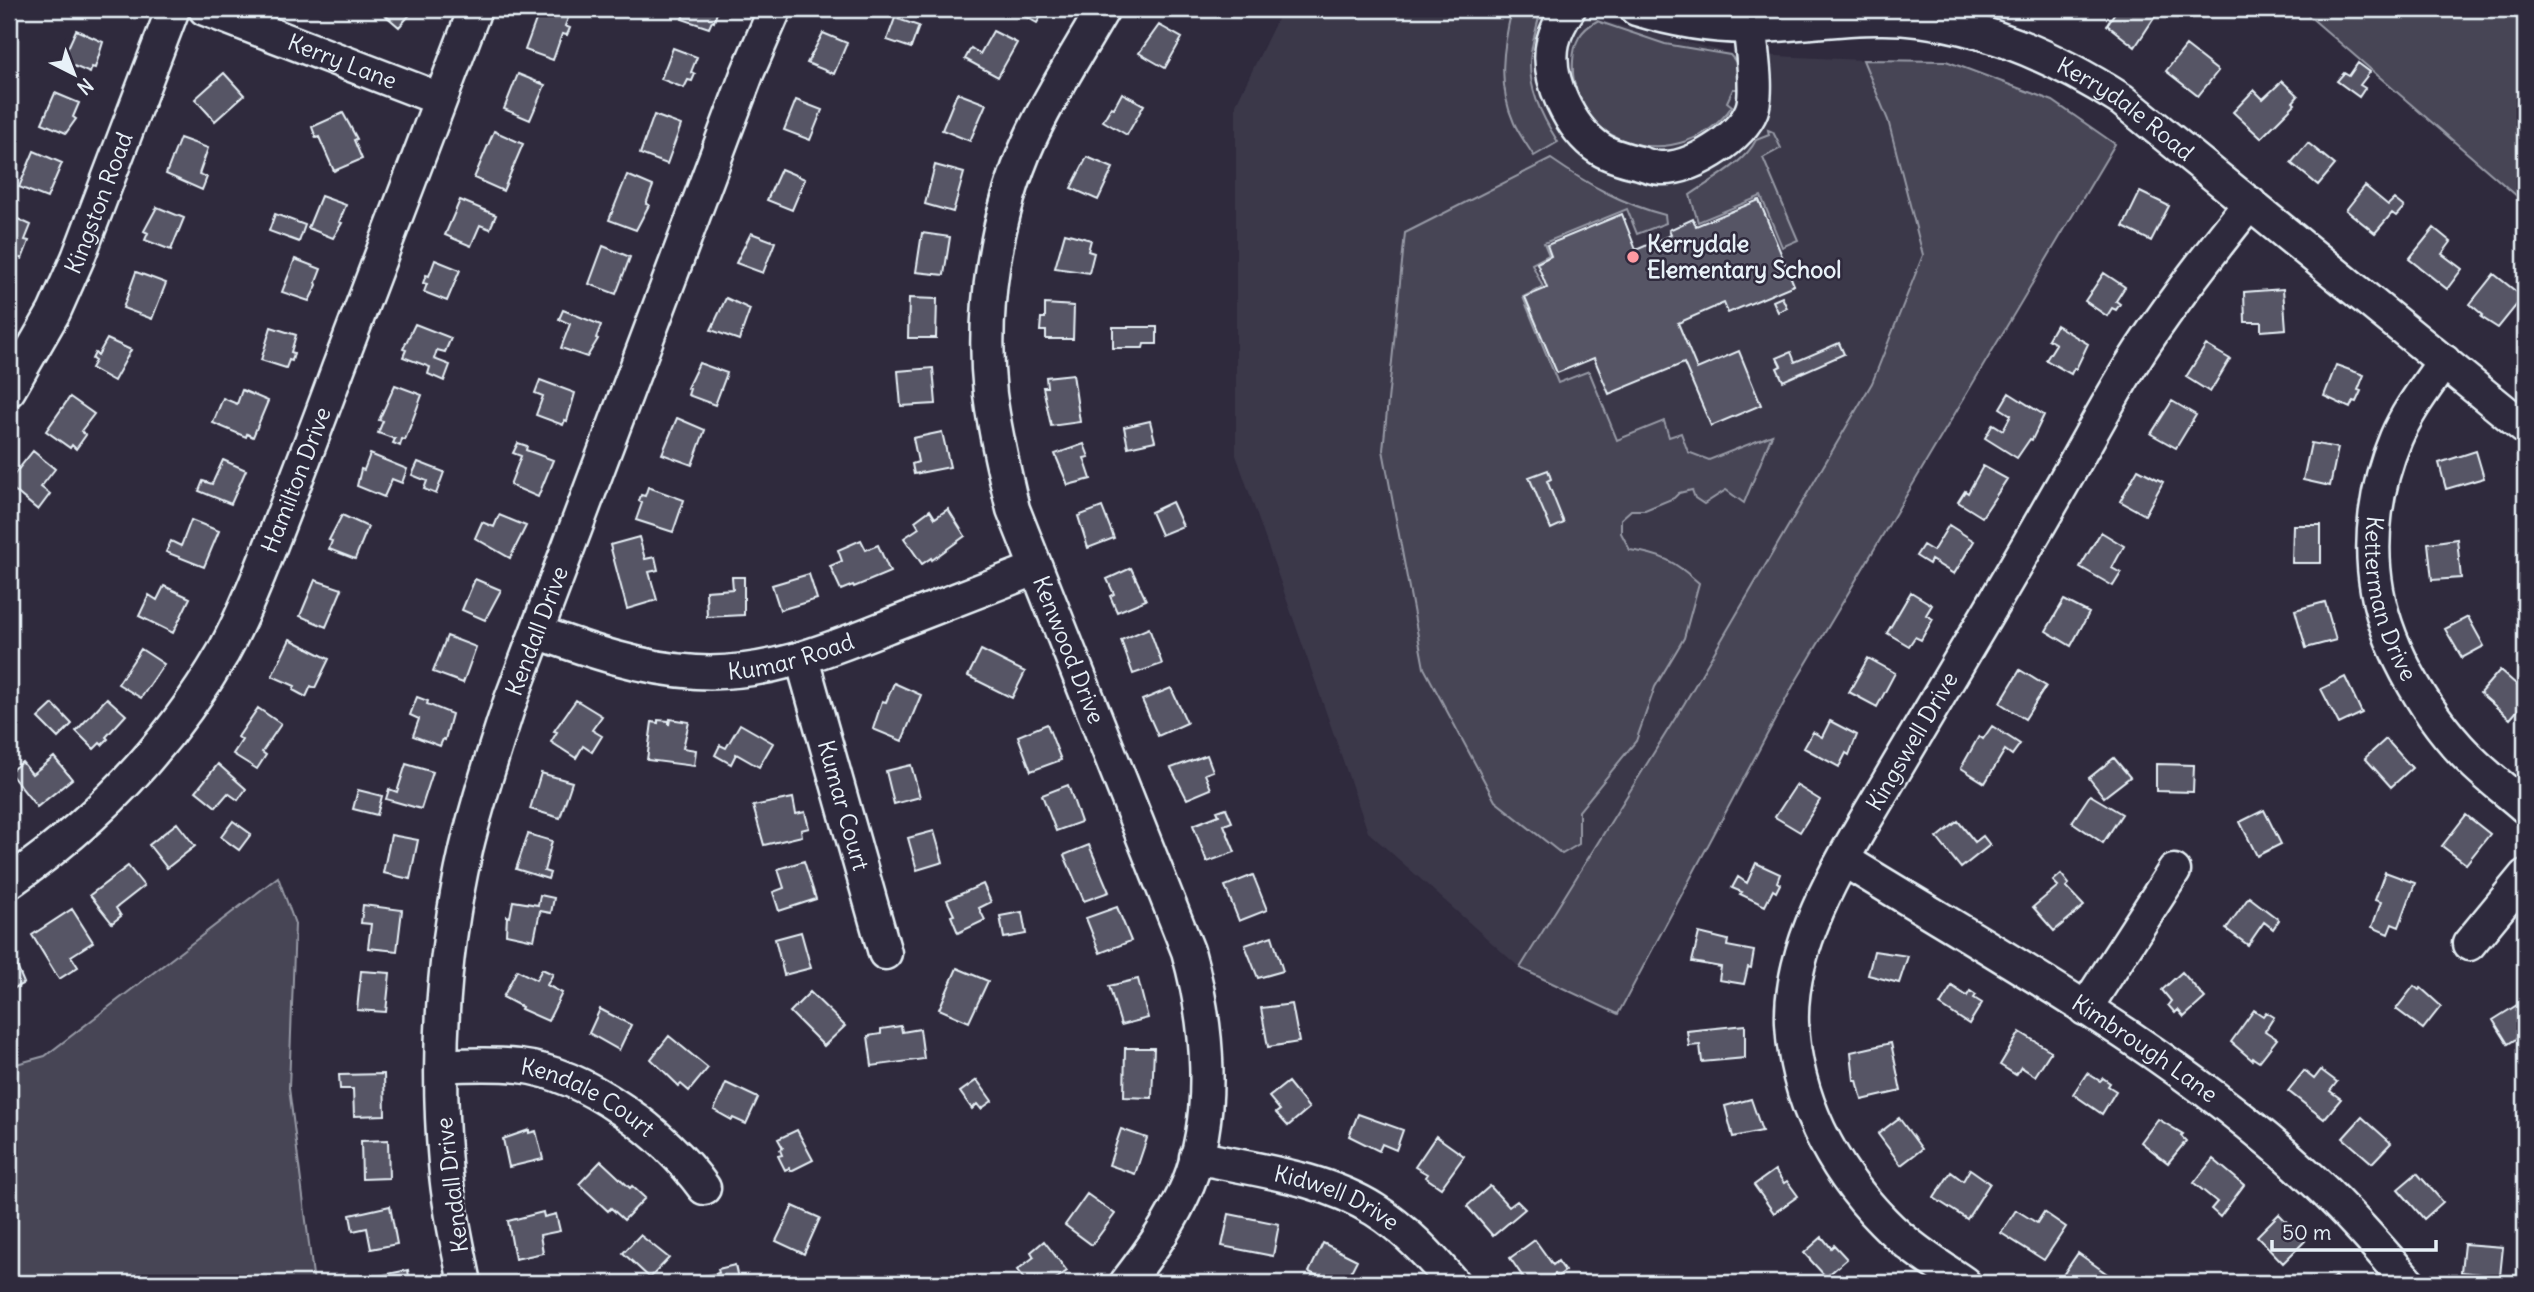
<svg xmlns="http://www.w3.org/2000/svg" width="2534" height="1292" font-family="Delius,sans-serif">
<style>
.built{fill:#3b3749}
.green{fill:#464455;stroke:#979aa6;stroke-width:2}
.building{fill:#575565;stroke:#e8f1f8;stroke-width:2}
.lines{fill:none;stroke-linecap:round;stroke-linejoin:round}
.minor-casing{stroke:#e8f1f8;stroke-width:37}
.minor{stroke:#2f2a3d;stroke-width:32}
.poi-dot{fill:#ff9aa2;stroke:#2f2a3d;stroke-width:2.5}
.labels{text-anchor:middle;stroke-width:5;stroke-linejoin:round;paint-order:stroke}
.street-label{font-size:23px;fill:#e8f1f8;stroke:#2f2a3d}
.poi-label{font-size:23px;font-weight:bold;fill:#e8f1f8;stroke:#2f2a3d;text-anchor:start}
</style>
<rect width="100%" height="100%" fill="#2f2a3d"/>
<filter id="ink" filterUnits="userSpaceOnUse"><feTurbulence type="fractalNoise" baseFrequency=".0143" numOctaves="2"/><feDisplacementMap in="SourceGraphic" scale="14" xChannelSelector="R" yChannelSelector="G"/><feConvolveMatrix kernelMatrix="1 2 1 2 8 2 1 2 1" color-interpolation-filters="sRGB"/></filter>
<g filter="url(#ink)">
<path class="built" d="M1282,9H1578L1598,20L1733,54L1863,60L1888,120L1923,254L1872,383L1684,704L1520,968L1368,832L1236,455V104Z"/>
<path class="green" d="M1512,9H1541C1538,23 1533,38 1531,53C1526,85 1541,115 1558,142L1534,156C1527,145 1519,134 1514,123C1497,85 1503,47 1512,9Z
M2301,9H2525V203Z
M1597,21L1665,44L1730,55C1741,66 1741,75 1739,89H1733L1727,102L1732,106C1683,177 1568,149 1573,61C1574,42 1580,30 1597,21Z
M1863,60L1946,61L2053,101L2115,144L1793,686L1618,1014L1520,968L1684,704L1872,383L1923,255L1888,120Z
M1768,130L1773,132L1781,148L1763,158L1798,240L1782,247L1761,196L1698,222L1690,195C1711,180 1744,164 1756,140L1769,135Z
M1551,159C1587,184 1622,204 1665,215L1666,223L1637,234L1627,209L1544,243L1549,255L1532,264L1543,287L1523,297L1558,383L1589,371L1617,440L1664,421L1669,437L1681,433L1688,452L1709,460L1772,435L1744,503L1726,490L1704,504L1695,498L1692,490L1679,493L1674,498L1645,510H1631L1621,519V533L1630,550C1663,555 1674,561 1699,583L1684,638L1655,687L1636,741L1579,811V844L1562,854L1495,801L1424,668L1383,450L1405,233Z
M278,877L295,924L289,1088L314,1283H9V1066L45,1056Z"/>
<path class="building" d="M378,9H415L399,27Z
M540,9H559L570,13L565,26L570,28L567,35L562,34L553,60L525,50Z
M686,9H718L714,22L712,21L709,28L682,19Z
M1012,9H1045L1037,23Z
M2117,9H2160L2135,47L2107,25Z
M895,18L919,26L911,48L887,40Z
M1159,25L1182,38L1165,68L1139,53Z
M76,30L103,42L95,68L92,67L90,73L62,61Z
M993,31L1017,43L998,77L965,59L971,48L980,54Z
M823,33L847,43L834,74L807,63Z
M2186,46L2218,71L2198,96L2166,71Z
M673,48L697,57L691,72L695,74L692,81L688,80L684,88L661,79Z
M2358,63L2370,72L2360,85L2365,88L2359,97L2337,81L2344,73L2349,76Z
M224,73L244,95L215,121L195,99Z
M518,74L545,85L530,120L504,109Z
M2282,81L2298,96L2293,102L2295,104L2261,138L2233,112L2254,90L2263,99Z
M55,93L79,103L73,117L76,119L66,133L42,123Z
M957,93L986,104L970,141L942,130Z
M1122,93L1144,105L1127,135L1103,121L1111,107L1114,108Z
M796,100L822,110L810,140L784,130Z
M343,113L357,139L354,140L362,159L334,171L319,137L316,138L312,127Z
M654,115L681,125L667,164L640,154Z
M494,131L523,144L503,191L474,178Z
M180,138L208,148L199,174L207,177L202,190L166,174Z
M2308,143L2335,165L2318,185L2291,163Z
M34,151L62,163L47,198L19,187Z
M1087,157L1113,168L1098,200L1071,188Z
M935,165L964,173L953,212L925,204Z
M781,169L805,179L792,210L767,200Z
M627,175L653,186L646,204L649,205L636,230L609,220Z
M2365,186L2388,205L2394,199L2404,207L2396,216L2392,213L2375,233L2346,210Z
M2140,192L2169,206L2151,241L2123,227Z
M321,196L346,205L339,222L342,223L333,238L308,228Z
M460,200L496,215L490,229L480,225L471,246L445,235Z
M1759,200L1794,285L1728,313L1724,303L1678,323L1697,369L1739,351L1761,405L1711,426L1684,363L1609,394L1594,358L1557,373L1525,297L1547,288L1537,263L1551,256L1547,245L1622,214L1636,250L1671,235L1669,230L1693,219L1696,226Z
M157,207L184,218L171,250L145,240L148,233L144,231Z
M275,214L305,225L299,242L269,231Z
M9,215L31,225L25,240L29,241L22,259L9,254Z
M2434,228L2451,242L2442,254L2462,269L2447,289L2409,259Z
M751,233L775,242L763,273L736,263Z
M922,233L950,237L944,275L916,272Z
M1065,233L1091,240L1088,251L1094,253L1089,273L1055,268Z
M603,246L630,257L616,294L589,284Z
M295,259L321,269L316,282L317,285L309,301L282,292Z
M435,260L460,270L447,301L424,292L427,284L423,283L426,275L429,276Z
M136,272L166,283L152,319L123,308Z
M2104,273L2125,287L2116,301L2120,304L2116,310L2112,308L2107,316L2085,301Z
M2494,274L2523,297L2498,328L2481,317L2483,315L2470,304Z
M2283,289L2286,329L2261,331V322H2245L2244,292Z
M1782,297L1787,308L1778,312L1773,301Z
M726,298L750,309L739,340L711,330Z
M909,298L937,299L936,338H908Z
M1045,304L1074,306L1073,339H1046V331H1040L1041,318H1045Z
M563,310L601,325L596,338L598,339L587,357L561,348L570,324L559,319Z
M415,324L451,338L445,352L437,350L434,359L450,365L444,381L428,374L430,367L403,357L406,350L403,349Z
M2056,325L2088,344L2076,369L2074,368L2071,374L2046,360L2056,344L2048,339Z
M271,327L296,335L291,352L294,353L292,361L289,360L286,368L261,360Z
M1113,327H1157V344H1144L1143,348H1113Z
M107,339L131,350L114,381L91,368L95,361L92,359L95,353L98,355Z
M1839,343L1844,354L1783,381L1777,368L1781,366L1777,358L1791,352L1795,362Z
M2206,345L2230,359L2210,392L2186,377Z
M699,363L727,373L715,405L688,395L690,389L687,388Z
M2336,365L2364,375L2358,390L2361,391L2356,402L2353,401L2350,408L2324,396Z
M933,368L936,404L901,406L898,371Z
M1073,374L1080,422L1051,426L1043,387H1047L1046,377Z
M540,380L575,393L567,421L565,420L563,425L536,415L543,396L535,393Z
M395,385L422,395L405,440L402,439L400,446L393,443L395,439L378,433L383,421L379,420Z
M242,390L268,401L253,437L247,434L246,437L213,423L223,398L237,404Z
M2009,393L2044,415L2032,440L2030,439L2017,458L1985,438L1993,424L2003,430L2011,415L2000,408Z
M70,397L94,414L81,431L86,435L76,449L72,445L70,448L46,431Z
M2172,401L2196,415L2176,448L2151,434Z
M677,418L705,430L692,465L662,454Z
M1150,421L1155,441L1128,447L1124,427Z
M942,432L950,467L914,474L912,464L918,462L913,438Z
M518,443L527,446L526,450L553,460L538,497L510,485L521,456L513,453Z
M2311,443L2338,448L2330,486L2303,480Z
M1084,444L1089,457L1084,458L1091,479L1068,485L1055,454Z
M33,451L55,469L41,487L50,494L38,510L9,486V481Z
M2476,451L2484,478L2446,489L2439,463Z
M370,454L407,469L402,483L392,479L384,497L357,486L361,469L364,470Z
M223,460L246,470L231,504L199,491L203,481L212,484Z
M418,462L444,472L436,494L424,489L427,481L412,475Z
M1983,466L2007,479L1982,517L1958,502L1965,491L1968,493Z
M2138,469L2163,482L2145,515L2120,501Z
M1548,470L1551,479L1547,481L1564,523L1551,529L1529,477Z
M648,487L684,500L673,532L636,520L642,503L639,501L641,495L645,496Z
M1172,502L1183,526L1161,535L1151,512Z
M1102,507L1114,538L1088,548L1078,516Z
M948,509L965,536L932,560L931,558L922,564L904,538L919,528L915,521L930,510L935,518Z
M342,515L368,527L355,559L329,549L332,541L329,540Z
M499,515L526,526L510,558L475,538L482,522L494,527Z
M191,520L219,531L204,567L166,552L171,541L181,546Z
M1949,525L1974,541L1954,574L1931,560L1929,564L1916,556L1923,545L1933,551Z
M2293,525H2321V563H2292Z
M2101,532L2124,546L2112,568L2121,573L2113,586L2080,567Z
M639,537L645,559L655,557L658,570L649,572L657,600L627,609L610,545Z
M2457,539L2461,578L2432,580L2428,543Z
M861,540L866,550L878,545L890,572L854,587L853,585L841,590L830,566L842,561L838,550Z
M1131,568L1146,600L1117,612L1110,596L1114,594L1107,579Z
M809,574L817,599L780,610L772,585Z
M732,577H744V615L707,617L706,591L733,589Z
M475,579L501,590L485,620L462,610Z
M315,580L342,589L326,627L300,616Z
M164,586L190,598L173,633L139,616L149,595L157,600Z
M1911,592L1932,605L1926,615L1933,619L1921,640L1915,637L1909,646L1887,633Z
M2064,600L2089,613L2071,646L2046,631Z
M2325,602L2336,640L2306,648L2295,610Z
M2468,617L2484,646L2462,658L2445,629Z
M1149,628L1162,664L1133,674L1121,640Z
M447,636L476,647L463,683L433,672Z
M290,639L329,659L315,688L311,686L306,697L293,690L295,686L272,676Z
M141,649L164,664L141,698L118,684Z
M981,650L1025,672L1012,698L968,676Z
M1868,658L1895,673L1877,707L1849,692Z
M2020,670L2046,686L2025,719L2000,703Z
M2500,670L2525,692V702L2510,719L2480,693Z
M2345,677L2362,713L2339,724L2321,689Z
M894,683L921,695L902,741L873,729L882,701L886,702Z
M1171,688L1187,723L1158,736L1142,700Z
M417,697L428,701L427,704L452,714L445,740L443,739L440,746L413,736L419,719L410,715Z
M107,698L126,715L106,737L108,739L102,745L100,743L94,749L76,731Z
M576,700L602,716L592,730L602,736L592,752L583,746L576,758L551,742L557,732L554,731Z
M53,704L72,724L58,738L38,718Z
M258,708L281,724L262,752L266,755L257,769L233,754L242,740L238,737Z
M670,719L689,722L683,748L696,750L694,766L647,760L652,722L658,723V720L669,721V725Z
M1830,721L1857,735L1849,755L1846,753L1839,767L1804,748L1813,732L1822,737Z
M740,724L773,743L759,767L736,754L731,764L715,755L720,745L726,748Z
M1047,724L1061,760L1031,771L1018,736Z
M1992,726L2020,744L2012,755L2005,750L1985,783L1961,768L1979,736L1983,739Z
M2386,739L2412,768L2391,787L2365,758Z
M1207,755L1213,771L1205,774L1211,789L1187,799L1171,768Z
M54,757L72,779L37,807L9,772L22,762L32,774Z
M2114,758L2130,777L2104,797L2089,778Z
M218,764L246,789L238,800L228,793L216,807L196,791Z
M406,764L433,772L421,809L386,799L389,789L397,792Z
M2156,764L2194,765L2193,792L2156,791Z
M911,765L920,797L894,804L886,771Z
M541,773L572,782L560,818L530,809Z
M1068,785L1081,822L1056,831L1042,795Z
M1796,785L1820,800L1800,832L1775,817Z
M358,790L382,796L377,815L353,809Z
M2090,795L2122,814L2103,843L2072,822Z
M793,798L796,814L805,812L809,828L801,830L802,836L764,845L753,806Z
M1226,808L1232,822L1224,825L1235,852L1207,862L1193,825L1219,815L1217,811Z
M2264,810L2281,844L2257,856L2240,822Z
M2466,815L2490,834L2466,864L2442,846Z
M233,821L251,834L239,850L221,837Z
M1958,821L1975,842L1983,836L1990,845L1961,868L1937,838Z
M177,823L195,846L167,868L149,845Z
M934,831L943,862L917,870L908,838Z
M528,834L552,841L544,871L550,873L548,879L516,869Z
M391,835L418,840L410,879L383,873Z
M1089,845L1109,892L1084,901L1064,855Z
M804,861L816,899L779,911L773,892L784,888L778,869Z
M1756,863L1780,874L1777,882L1780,884L1776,892L1773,890L1765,906L1740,894L1742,892L1732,888L1738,877L1747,883Z
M128,866L144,886L116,908L121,916L112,923L90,895Z
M2385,872L2415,883L2399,927L2392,924L2388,934L2372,927L2381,902L2375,900Z
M2061,874L2069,884L2066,887L2084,906L2054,931L2033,907L2058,886L2053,881Z
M1253,875L1267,910L1239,921L1225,886Z
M983,884L991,902L979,908L985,920L958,933L951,916L954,915L947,900Z
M540,895L554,898L551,913L540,911L534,940L506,934L507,916L510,917L513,901L538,905Z
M2249,897L2279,920L2273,929L2264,922L2248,945L2226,929Z
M363,905L402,910L397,951L368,948L371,924L361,923Z
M1117,907L1131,941L1100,953L1086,918Z
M72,909L93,942L71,956L78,967L59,979L32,935Z
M1022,912L1026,934L1004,938L1000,916Z
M801,932L811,968L784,975L775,939Z
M1699,933L1728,940L1727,946L1754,951L1751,968L1748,967L1744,984L1719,980L1721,967L1692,962Z
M1272,936L1283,971L1258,978L1245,945Z
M1874,951L1908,956L1899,983L1868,975Z
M11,953L24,983L9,991V954Z
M957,968L988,981L969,1022L939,1009Z
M542,969L553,974L547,985L562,993L548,1021L521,1009L522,1007L503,997L517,970L536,980Z
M361,971L390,973L386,1012L357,1010Z
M2182,972L2205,998L2184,1017L2178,1010L2175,1013L2168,1005L2171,1001L2162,990Z
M1138,979L1148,1018L1121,1025L1109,986Z
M1952,986L1967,996L1970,991L1976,995L1974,998L1982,1003L1969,1024L1940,1005Z
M2414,986L2419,990L2421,988L2441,1006L2423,1029L2396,1009Z
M810,992L845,1026L824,1046L790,1012Z
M2525,1000V1033L2508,1044L2493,1020Z
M1292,1004L1299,1042L1268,1047L1261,1008Z
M600,1009L631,1025L619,1050L589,1033Z
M2254,1010L2263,1016L2266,1012L2274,1017L2265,1031L2277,1039L2259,1062L2253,1058L2252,1060L2231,1042Z
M1745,1025V1058L1702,1062L1700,1045L1689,1046L1687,1031Z
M901,1026L902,1032L920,1029L924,1059L872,1066L868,1036L881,1034V1029Z
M2020,1032L2051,1051L2035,1076L2021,1067L2016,1075L2000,1065Z
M669,1036L708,1068L689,1091L681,1084L679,1086L651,1059Z
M1891,1043L1901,1091L1862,1100L1857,1080H1854L1851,1052Z
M1125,1048H1154L1152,1098L1124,1097Z
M2321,1070L2337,1082L2330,1091L2341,1099L2324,1119L2288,1091L2304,1071L2314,1079Z
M2087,1073L2100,1081L2103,1078L2110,1083L2108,1086L2116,1091L2102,1114L2073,1094Z
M384,1074L385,1115L354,1116L353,1089H340L339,1075Z
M977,1080L992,1101L981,1109L977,1104L972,1109L960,1092Z
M1288,1082L1309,1108L1288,1126L1276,1113L1280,1110L1269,1097Z
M726,1083L758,1098L746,1124L733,1118L732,1120L714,1110Z
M1751,1099L1762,1131L1733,1137L1725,1106Z
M1358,1114L1403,1130L1396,1150L1382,1144L1379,1151L1349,1136Z
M2362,1117L2391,1143L2372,1163L2343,1138Z
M1899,1118L1922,1149L1901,1165L1878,1134Z
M2158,1119L2183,1134L2181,1136L2186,1141L2168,1163L2141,1142Z
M1121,1129L1147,1138L1135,1174L1109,1165Z
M529,1130V1133L536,1131L543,1159L509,1167L503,1139Z
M797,1130L813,1160L791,1171L789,1168L785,1170L778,1156L782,1155L780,1150L783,1148L778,1139Z
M1436,1136L1464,1156L1441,1188L1425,1177L1427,1174L1415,1167Z
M388,1140L389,1178L362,1179L361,1141Z
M2213,1159L2244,1185L2220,1217L2211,1209L2217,1202L2194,1183Z
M601,1161L630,1188L632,1186L645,1198L624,1220L611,1208L608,1211L579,1184Z
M1970,1169L1990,1183L1967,1219L1934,1198L1951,1172L1963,1181Z
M1775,1170L1784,1183L1787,1181L1798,1196L1774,1213L1754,1185Z
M2417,1173L2443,1202L2424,1219L2398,1189Z
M1490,1186L1509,1207L1517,1201L1525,1209L1493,1236L1467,1206Z
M1087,1194L1115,1214L1092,1245L1065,1225Z
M390,1206L397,1244L371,1249L367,1228L353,1231L350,1215Z
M793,1206L820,1218L804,1254L776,1241Z
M2016,1210L2037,1223L2044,1212L2066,1227L2044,1260L2001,1233Z
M543,1212L544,1217L556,1214L560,1231L540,1235L543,1253L515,1259L508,1221Z
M1229,1214L1279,1224L1273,1256L1222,1246Z
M2279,1214L2305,1241L2283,1263L2257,1236Z
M640,1235L669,1258L650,1278L623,1253Z
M1822,1237L1831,1248L1834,1245L1847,1259L1826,1277L1804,1253Z
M1535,1240L1553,1265L1558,1261L1565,1271L1557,1277L1555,1274L1541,1283H1527L1510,1258Z
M1044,1241L1067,1271L1050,1283H1027L1017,1270L1034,1257L1031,1252Z
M1323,1243L1357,1260L1345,1283H1333L1309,1272Z
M2464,1244L2503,1247L2500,1276L2461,1272Z
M2078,1253L2110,1276L2105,1283H2074L2063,1275Z
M735,1265L739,1283H704L703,1276L719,1273L718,1269Z
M408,1270L410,1283H379L378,1276Z
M2335,1276L2341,1283H2327Z"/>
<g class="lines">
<defs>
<g id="minor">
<path id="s1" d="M205,9L440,99"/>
<path id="s2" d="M1103,9C1079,51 1050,95 1030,139C995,216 981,310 990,394C995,433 1004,471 1013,509L1188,951C1208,1022 1217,1113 1188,1184C1173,1220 1150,1252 1126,1283"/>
<path d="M1569,9C1562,19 1556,30 1553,42C1545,78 1570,129 1600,149C1611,156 1627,160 1640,163C1646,165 1654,168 1661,168C1681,169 1704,157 1720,146C1732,137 1749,122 1753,106C1758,84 1751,50 1750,27"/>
<path id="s3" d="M1636,9C1676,21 1720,29 1762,26C1801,24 1839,18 1879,18C1967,17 2049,53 2122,100L2525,428"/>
<path id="s4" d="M2444,361C2427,386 2408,410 2396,438C2376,485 2368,540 2377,590C2388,652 2431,723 2476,765C2492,780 2509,793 2525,807"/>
<path id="s5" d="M9,390L54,312L78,258L173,9"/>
<path id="s6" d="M537,632C587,650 642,669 696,672C768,676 831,649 896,623C943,605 989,587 1035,569"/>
<path id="s7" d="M802,659L885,953"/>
<path id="s8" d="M1844,860C2004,959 2174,1050 2312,1179C2347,1211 2378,1247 2409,1283"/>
<path id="s9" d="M9,882C97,821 169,746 223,653C244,614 260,573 276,532C297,478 318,424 338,369C384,249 429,129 475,9"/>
<path d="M2469,944L2525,876"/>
<path d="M2085,1009L2174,871"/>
<path id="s10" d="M443,1065C467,1065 494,1063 519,1066C587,1074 665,1134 704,1188"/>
<path id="s11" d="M1196,1157C1255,1170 1323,1177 1375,1210C1405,1229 1430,1256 1453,1283"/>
<path id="s12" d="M465,1283C457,1243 448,1203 445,1163C436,1059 443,951 466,850C478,800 494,751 510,702L747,74L775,9"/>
<path id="s13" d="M1964,1283C1936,1264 1907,1246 1883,1221C1831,1168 1795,1097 1792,1023C1789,939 1847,852 1888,782C1915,736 1942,690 1969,645C2003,588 2036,531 2069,473C2089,438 2108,402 2129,368C2165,310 2208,256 2250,203"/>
</g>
</defs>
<use href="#minor" class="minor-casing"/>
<use href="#minor" class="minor"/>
</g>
</g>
<circle class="poi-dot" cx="1633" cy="257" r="7"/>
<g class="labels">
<g class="street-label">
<text dy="8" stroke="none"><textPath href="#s1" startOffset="147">Kerry Lane</textPath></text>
<text dy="8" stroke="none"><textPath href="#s3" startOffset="513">Kerrydale Road</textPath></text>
<text dy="8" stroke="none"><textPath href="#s5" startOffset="208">Kingston Road</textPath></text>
<text dy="8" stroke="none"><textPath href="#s9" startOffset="504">Hamilton Drive</textPath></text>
<text dy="8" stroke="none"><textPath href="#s4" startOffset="257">Ketterman Drive</textPath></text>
<text dy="8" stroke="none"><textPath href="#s12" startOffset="667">Kendall Drive</textPath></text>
<text dy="8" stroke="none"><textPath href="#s2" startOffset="679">Kenwood Drive</textPath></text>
<text dy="8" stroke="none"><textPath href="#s6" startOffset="261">Kumar Road</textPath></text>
<text dy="8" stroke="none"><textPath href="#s13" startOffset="635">Kingswell Drive</textPath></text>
<text dy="8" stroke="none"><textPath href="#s7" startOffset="152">Kumar Court</textPath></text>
<text dy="8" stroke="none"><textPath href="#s8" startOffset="355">Kimbrough Lane</textPath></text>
<text dy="8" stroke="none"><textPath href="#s10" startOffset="152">Kendale Court</textPath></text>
<text transform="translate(452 1185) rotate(-97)" y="8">Kendall Drive</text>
<text dy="8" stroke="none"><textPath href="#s11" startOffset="147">Kidwell Drive</textPath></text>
</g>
<g class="poi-label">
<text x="1647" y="252">Kerrydale<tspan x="1647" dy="26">Elementary School</tspan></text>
</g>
</g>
<rect width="2534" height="1292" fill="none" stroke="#2f2a3d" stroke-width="35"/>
<rect x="18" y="18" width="2499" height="1257" fill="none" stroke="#e8f1f8" stroke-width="2.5" filter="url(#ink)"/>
<g transform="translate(74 74) rotate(138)" stroke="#2f2a3d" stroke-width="5" paint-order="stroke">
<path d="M0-5L12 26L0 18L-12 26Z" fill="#e8f1f8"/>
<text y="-10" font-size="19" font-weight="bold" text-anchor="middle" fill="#e8f1f8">N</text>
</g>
<path d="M2272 1240v10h164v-10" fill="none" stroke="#e8f1f8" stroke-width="3.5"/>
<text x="2282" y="1240" font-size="21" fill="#e8f1f8" stroke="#2f2a3d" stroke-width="5" paint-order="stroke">50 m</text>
</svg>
